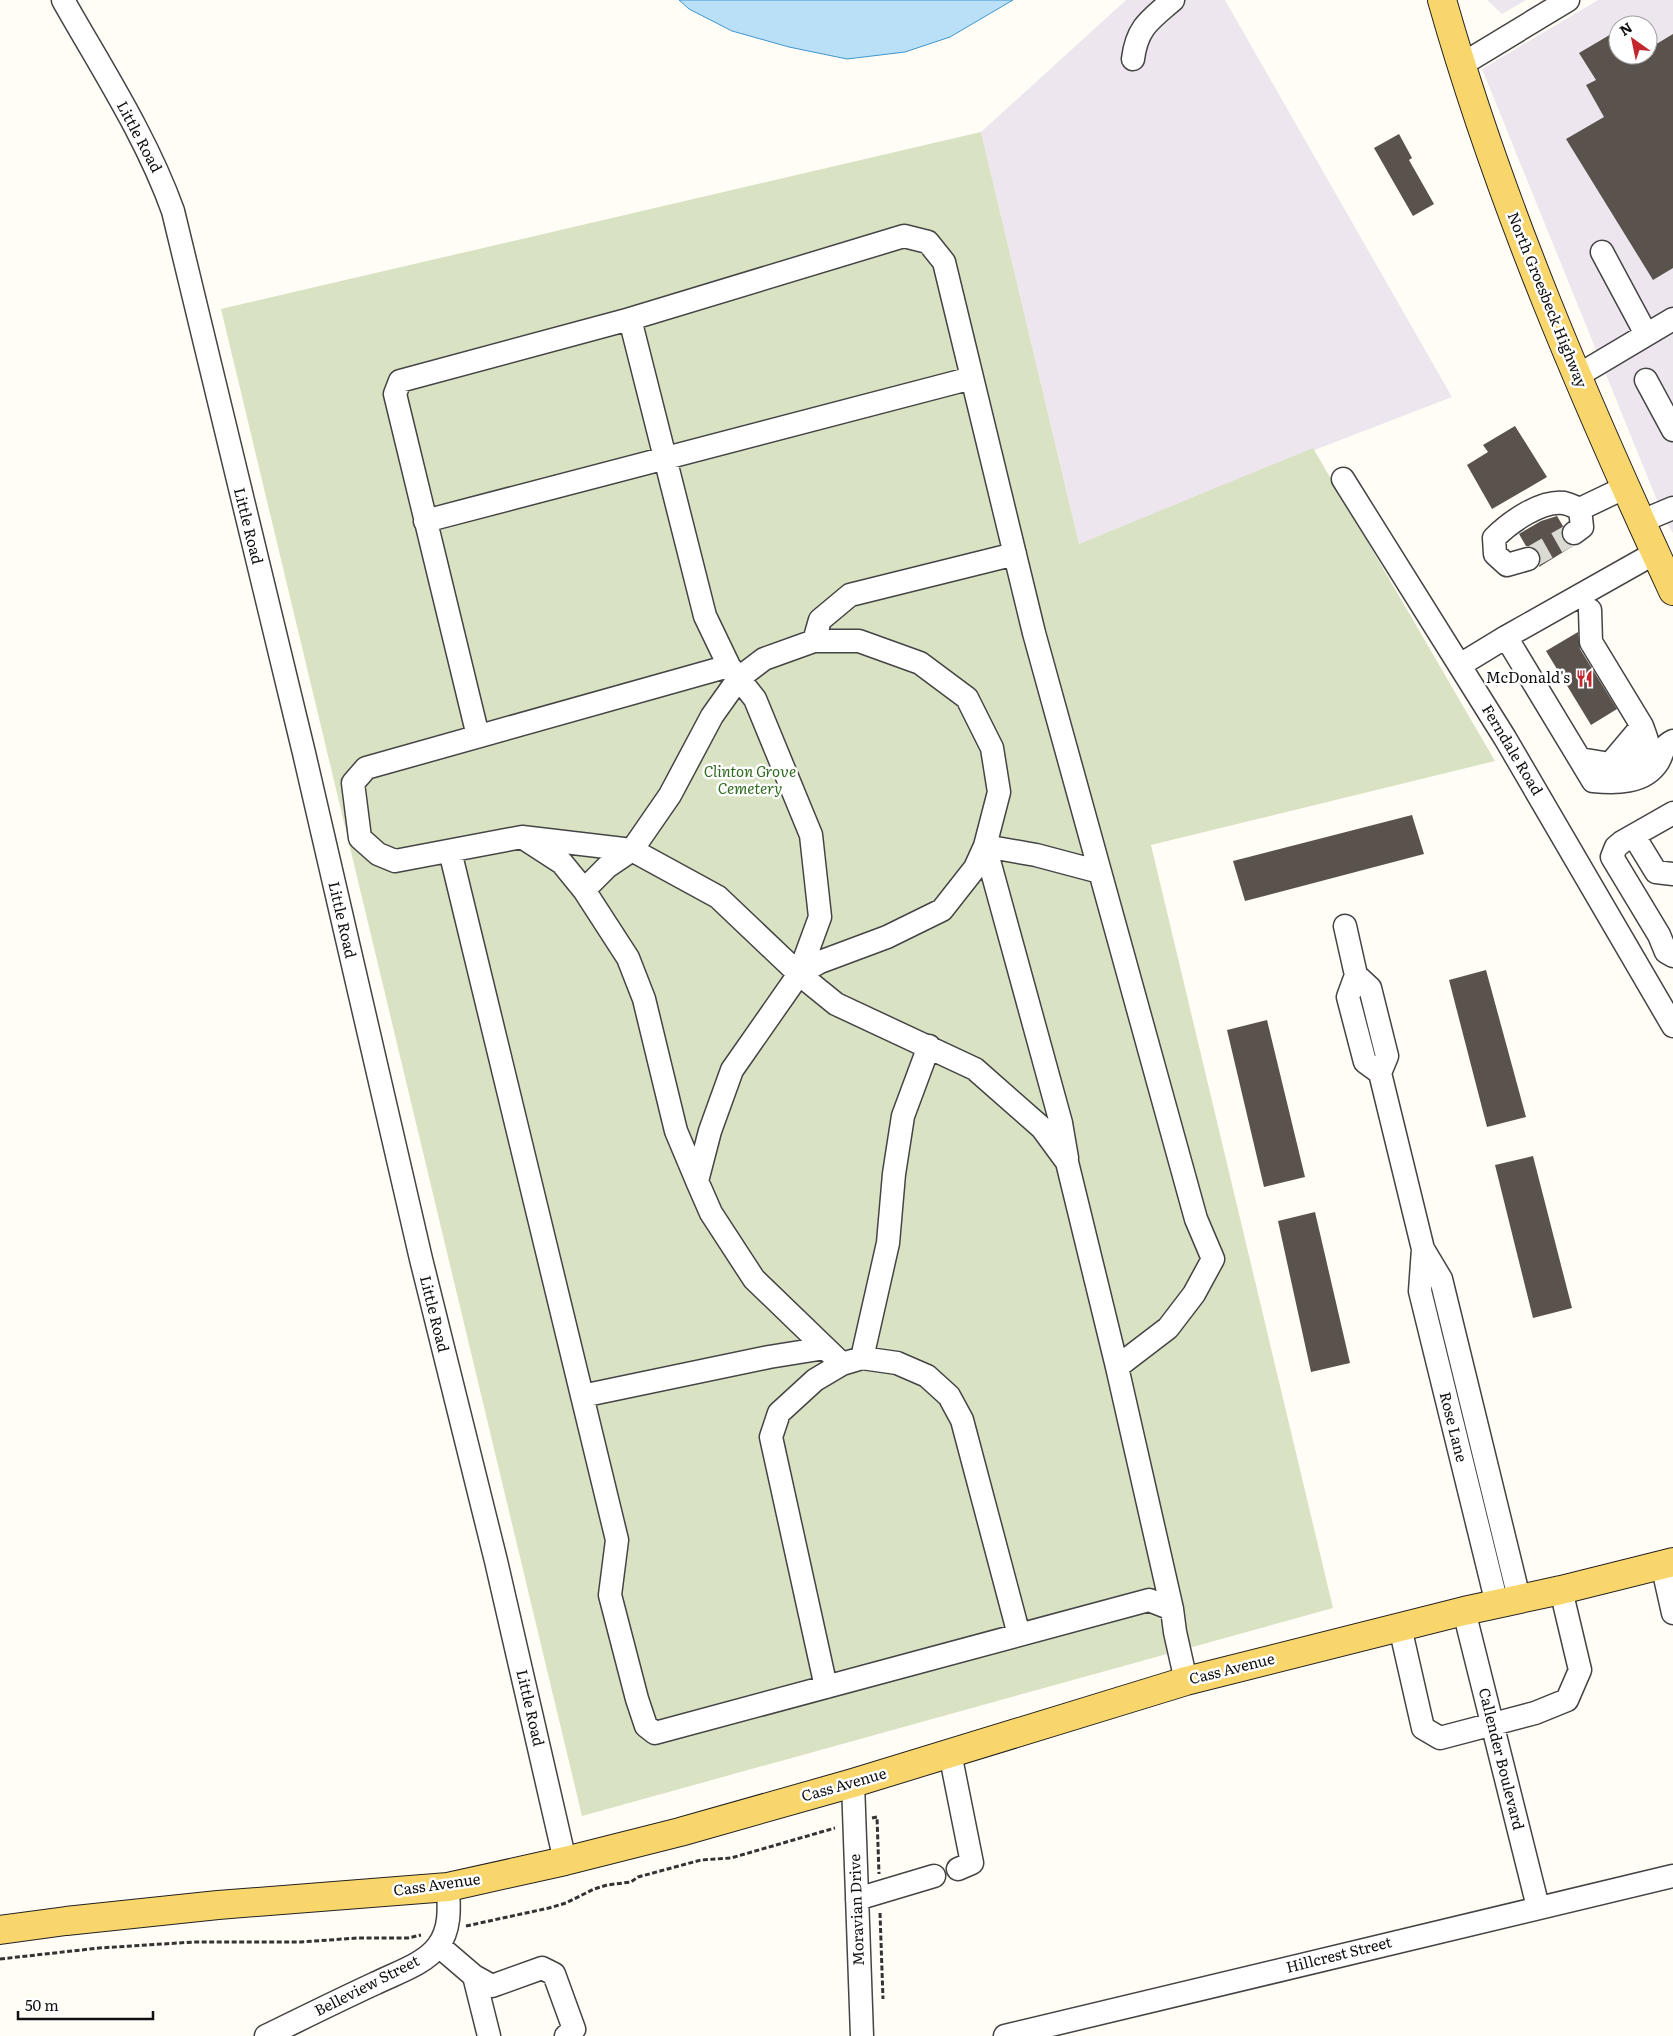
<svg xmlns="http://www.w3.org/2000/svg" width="1673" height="2036" font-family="Literata,serif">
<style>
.industrial{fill:#eee6ef;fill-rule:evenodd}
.cemetery{fill:#d9e3c4}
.water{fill:#b9e0f7;stroke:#3f96cf}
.building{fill:#5a524d}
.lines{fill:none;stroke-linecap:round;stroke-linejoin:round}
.minor-tunnel{stroke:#dbdad3;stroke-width:22;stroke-dasharray:22 11;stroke-linecap:butt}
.minor-casing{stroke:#444;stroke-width:25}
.major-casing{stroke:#222;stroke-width:30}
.path{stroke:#333;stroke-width:3;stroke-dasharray:5 2.5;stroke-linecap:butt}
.minor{stroke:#fff;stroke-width:22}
.major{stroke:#f9d66b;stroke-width:28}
.labels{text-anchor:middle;stroke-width:5;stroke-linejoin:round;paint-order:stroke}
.street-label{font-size:15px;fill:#111;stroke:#fff}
.poi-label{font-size:15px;fill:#111;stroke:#fff;text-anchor:end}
.park-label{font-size:15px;font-style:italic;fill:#2f6b1f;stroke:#fff}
</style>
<rect width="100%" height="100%" fill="#fffdf5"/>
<path class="industrial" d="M1126,0H1225L1452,397L1312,451L1079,544L981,132Z
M1487,0H1526L1502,14Z
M1598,0H1673V533L1665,520L1482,69ZM1618,25H1648V55H1618Z"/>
<path class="cemetery" d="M981,132L1079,544L1313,448L1495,761L1151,845L1333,1608L582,1816L221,309Z"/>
<path class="water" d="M679,0H1013L950,37L905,52L847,59L789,47L732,31L689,9Z"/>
<path class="building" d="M1618,30V55H1653V46L1673,34V268L1653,280L1566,139L1604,117L1586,85L1596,80L1579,53Z
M1399,134L1412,158L1409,160L1434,204L1413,216L1374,148Z
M1515,426L1547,477L1492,509L1467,465L1488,452L1483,445Z
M1557,516L1563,526L1561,534L1563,540L1568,545L1573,546L1539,567L1541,556L1537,550L1532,546H1526L1519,534L1541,521Z
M1578,632L1580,649L1617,709L1591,725L1546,651Z
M1412,815L1424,854L1245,901L1233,861Z
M1486,970L1526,1117L1487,1127L1449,980Z
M1267,1020L1305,1177L1264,1187L1227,1030Z
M1533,1156L1572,1308L1533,1318L1495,1165Z
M1315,1212L1350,1363L1311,1372L1278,1221Z"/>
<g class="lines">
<path class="minor-tunnel" d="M1528,559L1574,533"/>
<defs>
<path id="minor" d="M63,0C102,69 146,136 173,211L304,753L421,1259L496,1561L565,1861
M1133,59C1137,27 1150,20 1173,0
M1461,65L1568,0
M1602,252L1646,334
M1577,376L1673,319
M1646,380L1673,430
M1343,479L1505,738L1673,1026
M1580,509L1626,487
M425,521L972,378
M1642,521L1673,508
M1655,553L1506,637L1593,781C1615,783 1644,784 1658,762C1664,752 1661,747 1673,741
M1528,559L1507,565L1495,554L1494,538C1510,522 1541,500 1564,503C1569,504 1575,507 1580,509L1582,527L1574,533
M814,641L820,620L850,595L1015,554
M1460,665L1506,637
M729,666L366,768L353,783L360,838L378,854L395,861L522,837L632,850L718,897L799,974L836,1004L975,1069L1042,1128L1067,1162L1117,1367
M478,736L395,394L400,381L630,319
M1580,759L1610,764L1642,726L1591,642L1590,610
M1610,764C1623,765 1645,763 1648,746C1648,741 1644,732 1642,726
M1673,813L1622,842L1616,847L1612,857L1659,935L1666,952L1673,956
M1634,836L1656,872L1673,874
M525,839L562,863L584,890L628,958L644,999L676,1131L697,1181
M450,851L617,1540L610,1595L637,1699L646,1726L655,1733L1149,1600L1172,1609L1175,1632L1186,1681
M584,890L607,867L632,850L670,795L712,716L739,678L764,659L814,641H859L920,663L967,698L992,748L999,792L985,846L975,868L942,910L887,937L820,962L799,974
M1345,926L1356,975L1348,997L1365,1062L1380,1073
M1356,975L1370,988L1387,1056L1380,1073L1423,1249L1441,1279L1519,1598
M1067,1158L1061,1123L985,846L1036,855L1100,872
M1423,1249L1420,1291L1497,1604
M862,1358L888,1243L894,1174L903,1116L929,1046
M842,1364L754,1279L711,1213L697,1181L710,1131L732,1070L799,974L820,917L811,835L755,699L729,666L705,616L630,319L904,236L928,242L944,262L1034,633L1196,1219L1213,1259L1194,1294L1168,1328L1117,1367L1172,1609
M582,1396L769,1357L825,1348
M1662,1564L1673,1613
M1464,1611L1538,1907
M1400,1627L1423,1728L1440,1738L1535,1713L1567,1700L1580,1670L1561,1590
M826,1687L771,1437L779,1413L815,1380L842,1364L862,1358L897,1363L927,1376L949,1396L962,1420L1019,1635
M950,1753L972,1863L958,1869
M853,1783L862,2036
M857,1899L934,1876
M439,1946L474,1976L492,1986L542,1968L554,1974L574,2029L566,2036
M474,1976L489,2036
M266,2036C303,2018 339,2000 376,1983C396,1973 425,1964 438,1946C451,1929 449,1907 448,1887
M1005,2036L1673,1876"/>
<path id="major" d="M1442,0C1500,204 1584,399 1673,591
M0,1930L66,1921L218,1905L448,1887L565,1861L680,1832L853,1783L1186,1681L1464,1611L1561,1590L1673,1562"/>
</defs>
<use href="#minor" class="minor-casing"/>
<use href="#major" class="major-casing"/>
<path class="path" d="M872,1818L877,1817L879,1874
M880,1913L883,1999
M466,1926L549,1908L566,1903L594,1889L607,1885L631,1882L638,1877L701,1860L731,1858L835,1828
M0,1959L99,1948L194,1942H301L357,1938H408L421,1935"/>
<use href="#minor" class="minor"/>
<use href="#major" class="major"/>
</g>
<defs>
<symbol id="restaurant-bare" viewBox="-9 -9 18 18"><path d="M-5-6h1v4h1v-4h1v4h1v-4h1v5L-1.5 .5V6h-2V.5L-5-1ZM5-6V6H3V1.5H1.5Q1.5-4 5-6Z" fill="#c4262e" stroke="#fff" stroke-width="2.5" paint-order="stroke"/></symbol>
</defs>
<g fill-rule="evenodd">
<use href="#restaurant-bare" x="1572" y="666" width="25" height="25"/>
</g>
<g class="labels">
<g class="street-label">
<text transform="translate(139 137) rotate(62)" y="5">Little Road</text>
<text transform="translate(1547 300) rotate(68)" y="5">North Groesbeck Highway</text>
<text transform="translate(248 526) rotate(76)" y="5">Little Road</text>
<text transform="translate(1512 750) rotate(59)" y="5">Ferndale Road</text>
<text transform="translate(342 920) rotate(77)" y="5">Little Road</text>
<text transform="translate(434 1314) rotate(76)" y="5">Little Road</text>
<text transform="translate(1453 1427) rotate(76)" y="5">Rose Lane</text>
<text transform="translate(1232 1669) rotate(-14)" y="5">Cass Avenue</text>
<text transform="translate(530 1708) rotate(77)" y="5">Little Road</text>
<text transform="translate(1501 1759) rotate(76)" y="5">Callender Boulevard</text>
<text transform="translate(844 1785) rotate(-16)" y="5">Cass Avenue</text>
<text transform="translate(437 1885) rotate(-8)" y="5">Cass Avenue</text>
<text transform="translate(857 1910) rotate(-92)" y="5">Moravian Drive</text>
<text transform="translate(1339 1955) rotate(-14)" y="5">Hillcrest Street</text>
<text transform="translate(367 1986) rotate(-27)" y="5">Belleview Street</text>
</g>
<g class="poi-label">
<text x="1570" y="683">McDonald's</text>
</g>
<g class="park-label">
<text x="750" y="777">Clinton Grove<tspan x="750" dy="17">Cemetery</tspan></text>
</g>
</g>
<g transform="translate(1633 40) rotate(327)"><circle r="24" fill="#ffffff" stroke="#a0a0a0"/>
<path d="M0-4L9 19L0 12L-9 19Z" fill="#c4262e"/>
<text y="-8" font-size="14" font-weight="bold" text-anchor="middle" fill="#111111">N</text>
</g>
<path d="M18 2011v8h135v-8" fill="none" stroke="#111111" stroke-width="2.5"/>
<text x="25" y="2011" font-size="15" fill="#111111" stroke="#ffffff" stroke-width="4" paint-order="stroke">50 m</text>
</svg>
